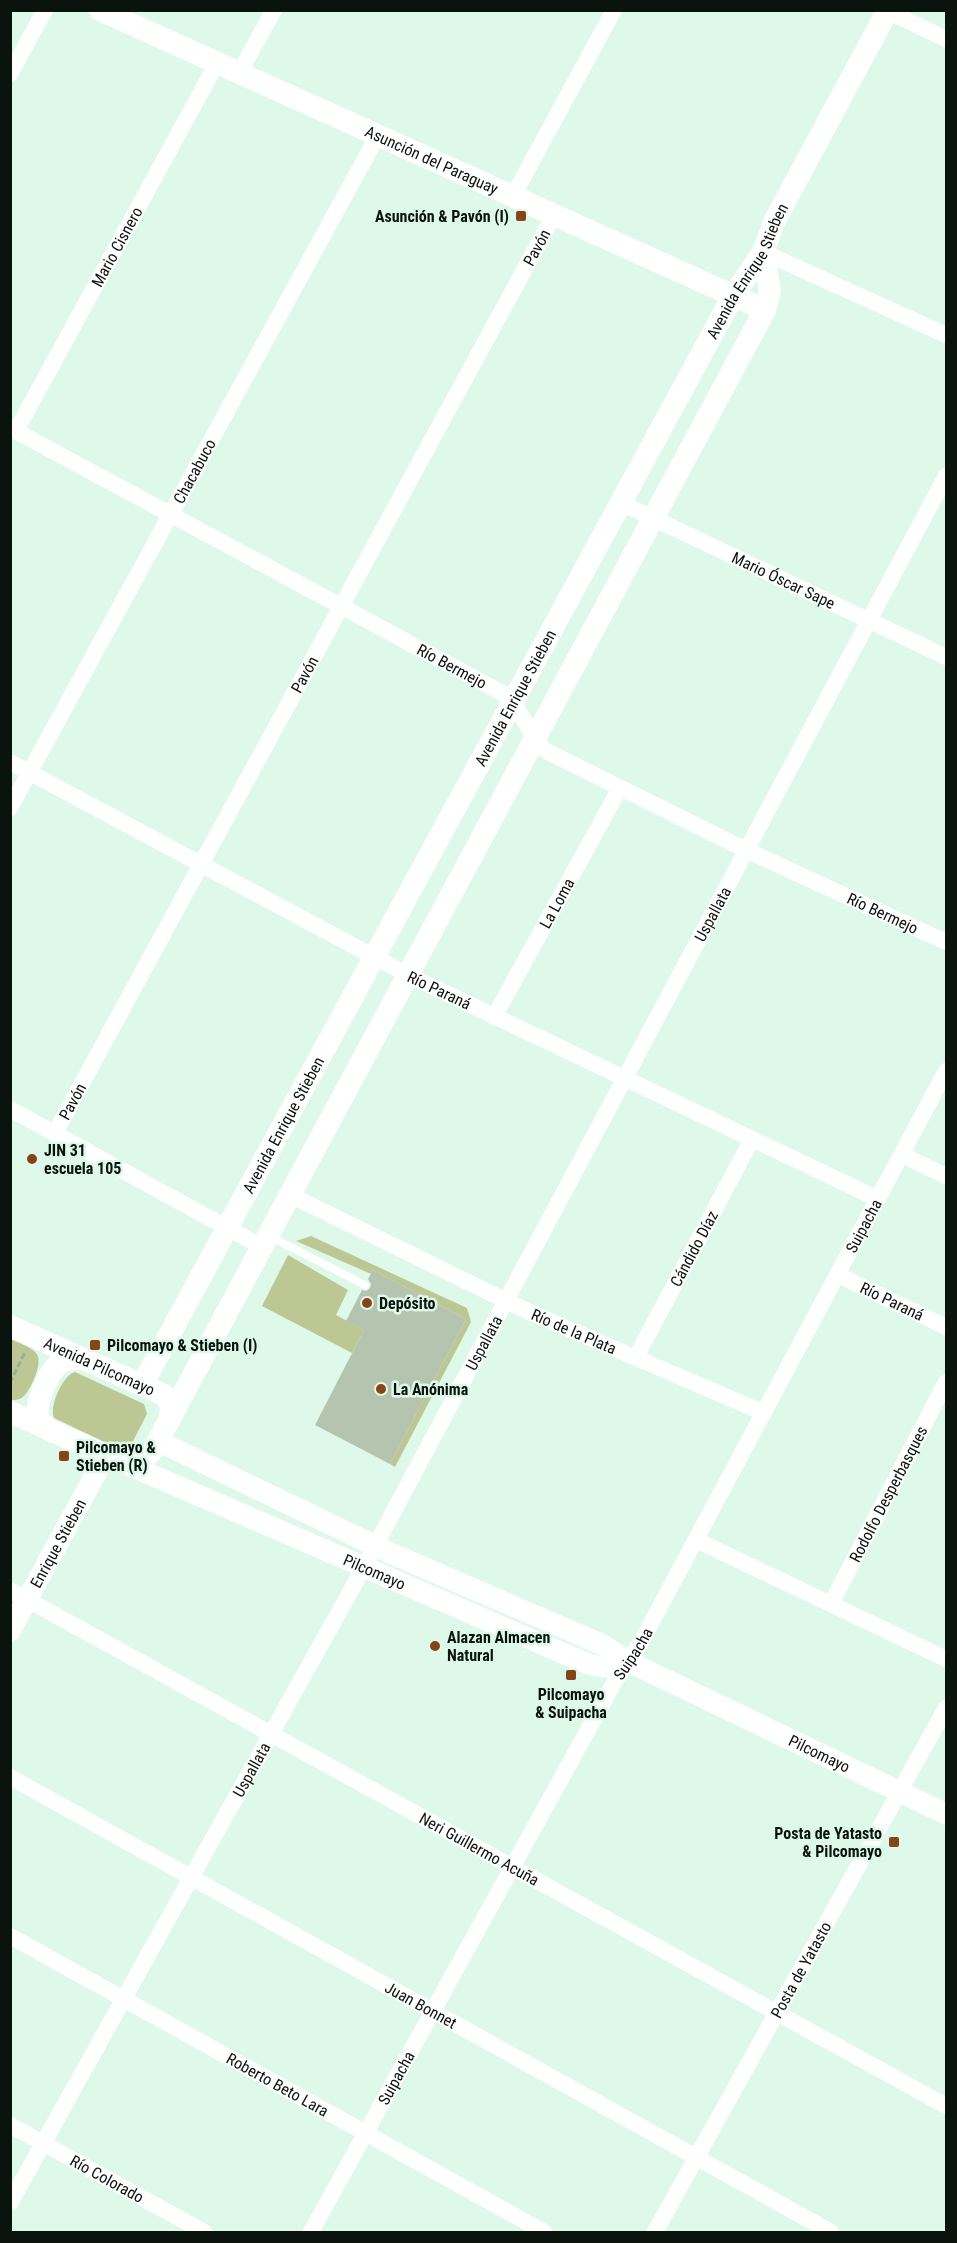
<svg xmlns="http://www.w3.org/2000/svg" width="957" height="2243" font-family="'Roboto Condensed',sans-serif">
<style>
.green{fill:#bdc793}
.building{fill:#b4c4af}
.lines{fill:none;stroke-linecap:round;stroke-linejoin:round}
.path{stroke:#99aea3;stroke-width:3;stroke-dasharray:6 3;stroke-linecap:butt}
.service{stroke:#fff;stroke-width:8}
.minor{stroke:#fff;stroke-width:16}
.tertiary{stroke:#fff;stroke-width:21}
.secondary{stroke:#fff;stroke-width:22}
.poi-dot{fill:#884419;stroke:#def9ea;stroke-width:2}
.labels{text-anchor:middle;stroke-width:5;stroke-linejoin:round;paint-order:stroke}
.street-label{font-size:16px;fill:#0a130e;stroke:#def9ea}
.poi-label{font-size:16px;font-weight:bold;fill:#0a130e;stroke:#def9ea;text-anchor:start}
</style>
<rect width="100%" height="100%" fill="#def9ea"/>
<path class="green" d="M311,1236L467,1308L471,1322L395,1467L390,1464L466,1319L373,1270L371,1274L296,1241Z
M288,1255L348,1290L336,1315L364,1330L352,1353L262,1306Z
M11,1339C18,1343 30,1346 36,1353C44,1362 31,1389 24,1396C20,1400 16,1400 11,1400Z
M75,1372L144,1404L147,1414L130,1447L124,1449L117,1448L54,1418C49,1406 63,1375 75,1372Z"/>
<path class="building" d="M373,1270L466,1319L390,1464L315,1425L364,1330L346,1321L362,1290L366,1291L370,1288L371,1284L368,1279Z"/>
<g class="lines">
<path class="path" d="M10,1383L25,1352"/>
<path class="service" d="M269,1236L365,1285"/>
<g class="minor">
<path d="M887,11L946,39"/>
<path d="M239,73L274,10"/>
<path d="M10,74L45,10"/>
<path d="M513,196L614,10"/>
<path d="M763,252L946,335"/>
<path id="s1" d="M10,428L504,694C523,709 528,736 546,751L746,850L946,942"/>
<path id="s2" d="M16,431L217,63"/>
<path id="s3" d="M621,503L946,657"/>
<path id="s4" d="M10,762L408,975L878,1199"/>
<path id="s5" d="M10,808L378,135"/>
<path id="s6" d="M494,1017L620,788"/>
<path d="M10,1109L262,1247"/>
<path id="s7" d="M55,1133L554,215"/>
<path d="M902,1155L946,1176"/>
<path id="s8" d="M290,1195L527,1311L764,1413"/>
<path id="s9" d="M838,1275L946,1327"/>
<path id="s10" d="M636,1357L752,1139"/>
<path d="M696,1540L946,1659"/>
<path id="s11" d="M10,1590L946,2106"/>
<path id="s12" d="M831,1604L946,1382"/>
<path id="s13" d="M10,1777L831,2232"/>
<path id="s14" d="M10,1936L544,2232"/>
<path id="s15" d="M10,2125L204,2232"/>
<path id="s16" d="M10,2203L364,1567L946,476"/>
<path id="s17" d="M311,2232L615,1681L640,1644L946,1071"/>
<path id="s18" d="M655,2232L946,1708"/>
</g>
<g class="tertiary">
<path id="s19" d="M158,1441L388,1552L603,1645L629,1662L946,1814"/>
<path id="s20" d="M124,1463L588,1664L603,1667L629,1662"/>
<path id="s21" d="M10,1631L106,1455"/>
</g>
<g class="secondary">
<path id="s22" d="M100,10L765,310"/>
<path id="s23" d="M10,1326L164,1395L171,1405L170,1419"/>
<path id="s24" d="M142,1385L733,296L763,252L775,220L888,10"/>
<path d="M10,1412L124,1463C137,1463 146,1459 153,1450L765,310L770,291L763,252"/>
<path d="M53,1432C48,1428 42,1425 39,1419C33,1407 48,1372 59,1364C67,1358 76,1358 86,1360"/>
</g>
</g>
<g class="poi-dot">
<rect x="515" y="210" width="12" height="12" rx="3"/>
<circle cx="32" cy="1159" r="6"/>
<circle cx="367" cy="1303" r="6"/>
<rect x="89" y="1339" width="12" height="12" rx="3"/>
<circle cx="381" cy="1389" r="6"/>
<rect x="58" y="1450" width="12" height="12" rx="3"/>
<circle cx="435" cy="1646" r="6"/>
<rect x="565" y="1669" width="12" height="12" rx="3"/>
<rect x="888" y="1836" width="12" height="12" rx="3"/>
</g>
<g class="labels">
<g class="street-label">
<text dy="6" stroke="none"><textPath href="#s22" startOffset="364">Asunción del Paraguay</textPath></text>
<text dy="6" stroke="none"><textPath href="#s2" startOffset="210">Mario Cisnero</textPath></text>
<text dy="6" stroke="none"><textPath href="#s7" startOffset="1008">Pavón</textPath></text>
<text dy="6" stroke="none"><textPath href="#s24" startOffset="1268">Avenida Enrique Stieben</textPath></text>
<text dy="6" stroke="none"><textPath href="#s5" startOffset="384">Chacabuco</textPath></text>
<text dy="6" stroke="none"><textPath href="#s3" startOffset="180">Mario Óscar Sape</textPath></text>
<text dy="6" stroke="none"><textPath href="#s1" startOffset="502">Río Bermejo</textPath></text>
<text dy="6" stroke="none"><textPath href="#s7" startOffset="522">Pavón</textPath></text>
<text dy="6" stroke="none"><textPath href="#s24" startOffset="782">Avenida Enrique Stieben</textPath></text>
<text dy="6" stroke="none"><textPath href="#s6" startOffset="130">La Loma</textPath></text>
<text dy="6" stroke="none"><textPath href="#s16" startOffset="1468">Uspallata</textPath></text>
<text dy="6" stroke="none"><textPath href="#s1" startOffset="1006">Río Bermejo</textPath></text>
<text dy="6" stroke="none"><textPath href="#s4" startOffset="486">Río Paraná</textPath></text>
<text dy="6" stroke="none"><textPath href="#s7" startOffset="36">Pavón</textPath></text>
<text dy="6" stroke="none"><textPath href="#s24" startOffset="296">Avenida Enrique Stieben</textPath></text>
<text dy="6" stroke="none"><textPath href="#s17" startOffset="1148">Suipacha</textPath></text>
<text dy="6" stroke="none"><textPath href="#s10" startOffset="123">Cándido Díaz</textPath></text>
<text dy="6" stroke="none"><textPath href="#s9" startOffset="60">Río Paraná</textPath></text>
<text dy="6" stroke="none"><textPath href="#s8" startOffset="315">Río de la Plata</textPath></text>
<text dy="6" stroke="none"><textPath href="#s16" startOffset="982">Uspallata</textPath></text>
<text dy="6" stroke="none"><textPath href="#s23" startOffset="98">Avenida Pilcomayo</textPath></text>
<text dy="6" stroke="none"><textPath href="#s12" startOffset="124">Rodolfo Desperbasques</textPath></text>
<text dy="6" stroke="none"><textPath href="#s21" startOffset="100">Enrique Stieben</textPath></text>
<text dy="6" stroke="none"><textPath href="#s20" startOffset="273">Pilcomayo</textPath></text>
<text dy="6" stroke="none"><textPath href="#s17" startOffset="662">Suipacha</textPath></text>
<text dy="6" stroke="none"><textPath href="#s19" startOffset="732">Pilcomayo</textPath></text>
<text dy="6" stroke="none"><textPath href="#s16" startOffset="496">Uspallata</textPath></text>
<text dy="6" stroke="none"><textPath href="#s11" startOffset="536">Neri Guillermo Acuña</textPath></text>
<text dy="6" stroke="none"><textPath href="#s18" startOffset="300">Posta de Yatasto</textPath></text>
<text dy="6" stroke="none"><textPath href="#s13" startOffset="470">Juan Bonnet</textPath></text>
<text dy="6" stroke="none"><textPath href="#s17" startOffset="176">Suipacha</textPath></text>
<text dy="6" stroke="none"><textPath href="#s14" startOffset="306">Roberto Beto Lara</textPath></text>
<text dy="6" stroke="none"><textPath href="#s15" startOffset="111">Río Colorado</textPath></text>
</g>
<g class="poi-label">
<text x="509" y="222" text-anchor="end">Asunción &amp; Pavón (I)</text>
<text x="44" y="1156">JIN 31<tspan x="44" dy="18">escuela 105</tspan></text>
<text x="379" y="1309">Depósito</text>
<text x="107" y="1351">Pilcomayo &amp; Stieben (I)</text>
<text x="393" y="1395">La Anónima</text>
<text x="76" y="1453">Pilcomayo &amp;<tspan x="76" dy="18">Stieben (R)</tspan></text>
<text x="447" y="1643">Alazan Almacen<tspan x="447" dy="18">Natural</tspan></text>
<text x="571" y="1700" text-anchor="middle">Pilcomayo<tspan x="571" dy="18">&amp; Suipacha</tspan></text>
<text x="882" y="1839" text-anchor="end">Posta de Yatasto<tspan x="882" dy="18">&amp; Pilcomayo</tspan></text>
</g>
</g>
<rect width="957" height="2243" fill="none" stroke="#0a130e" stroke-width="24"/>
</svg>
